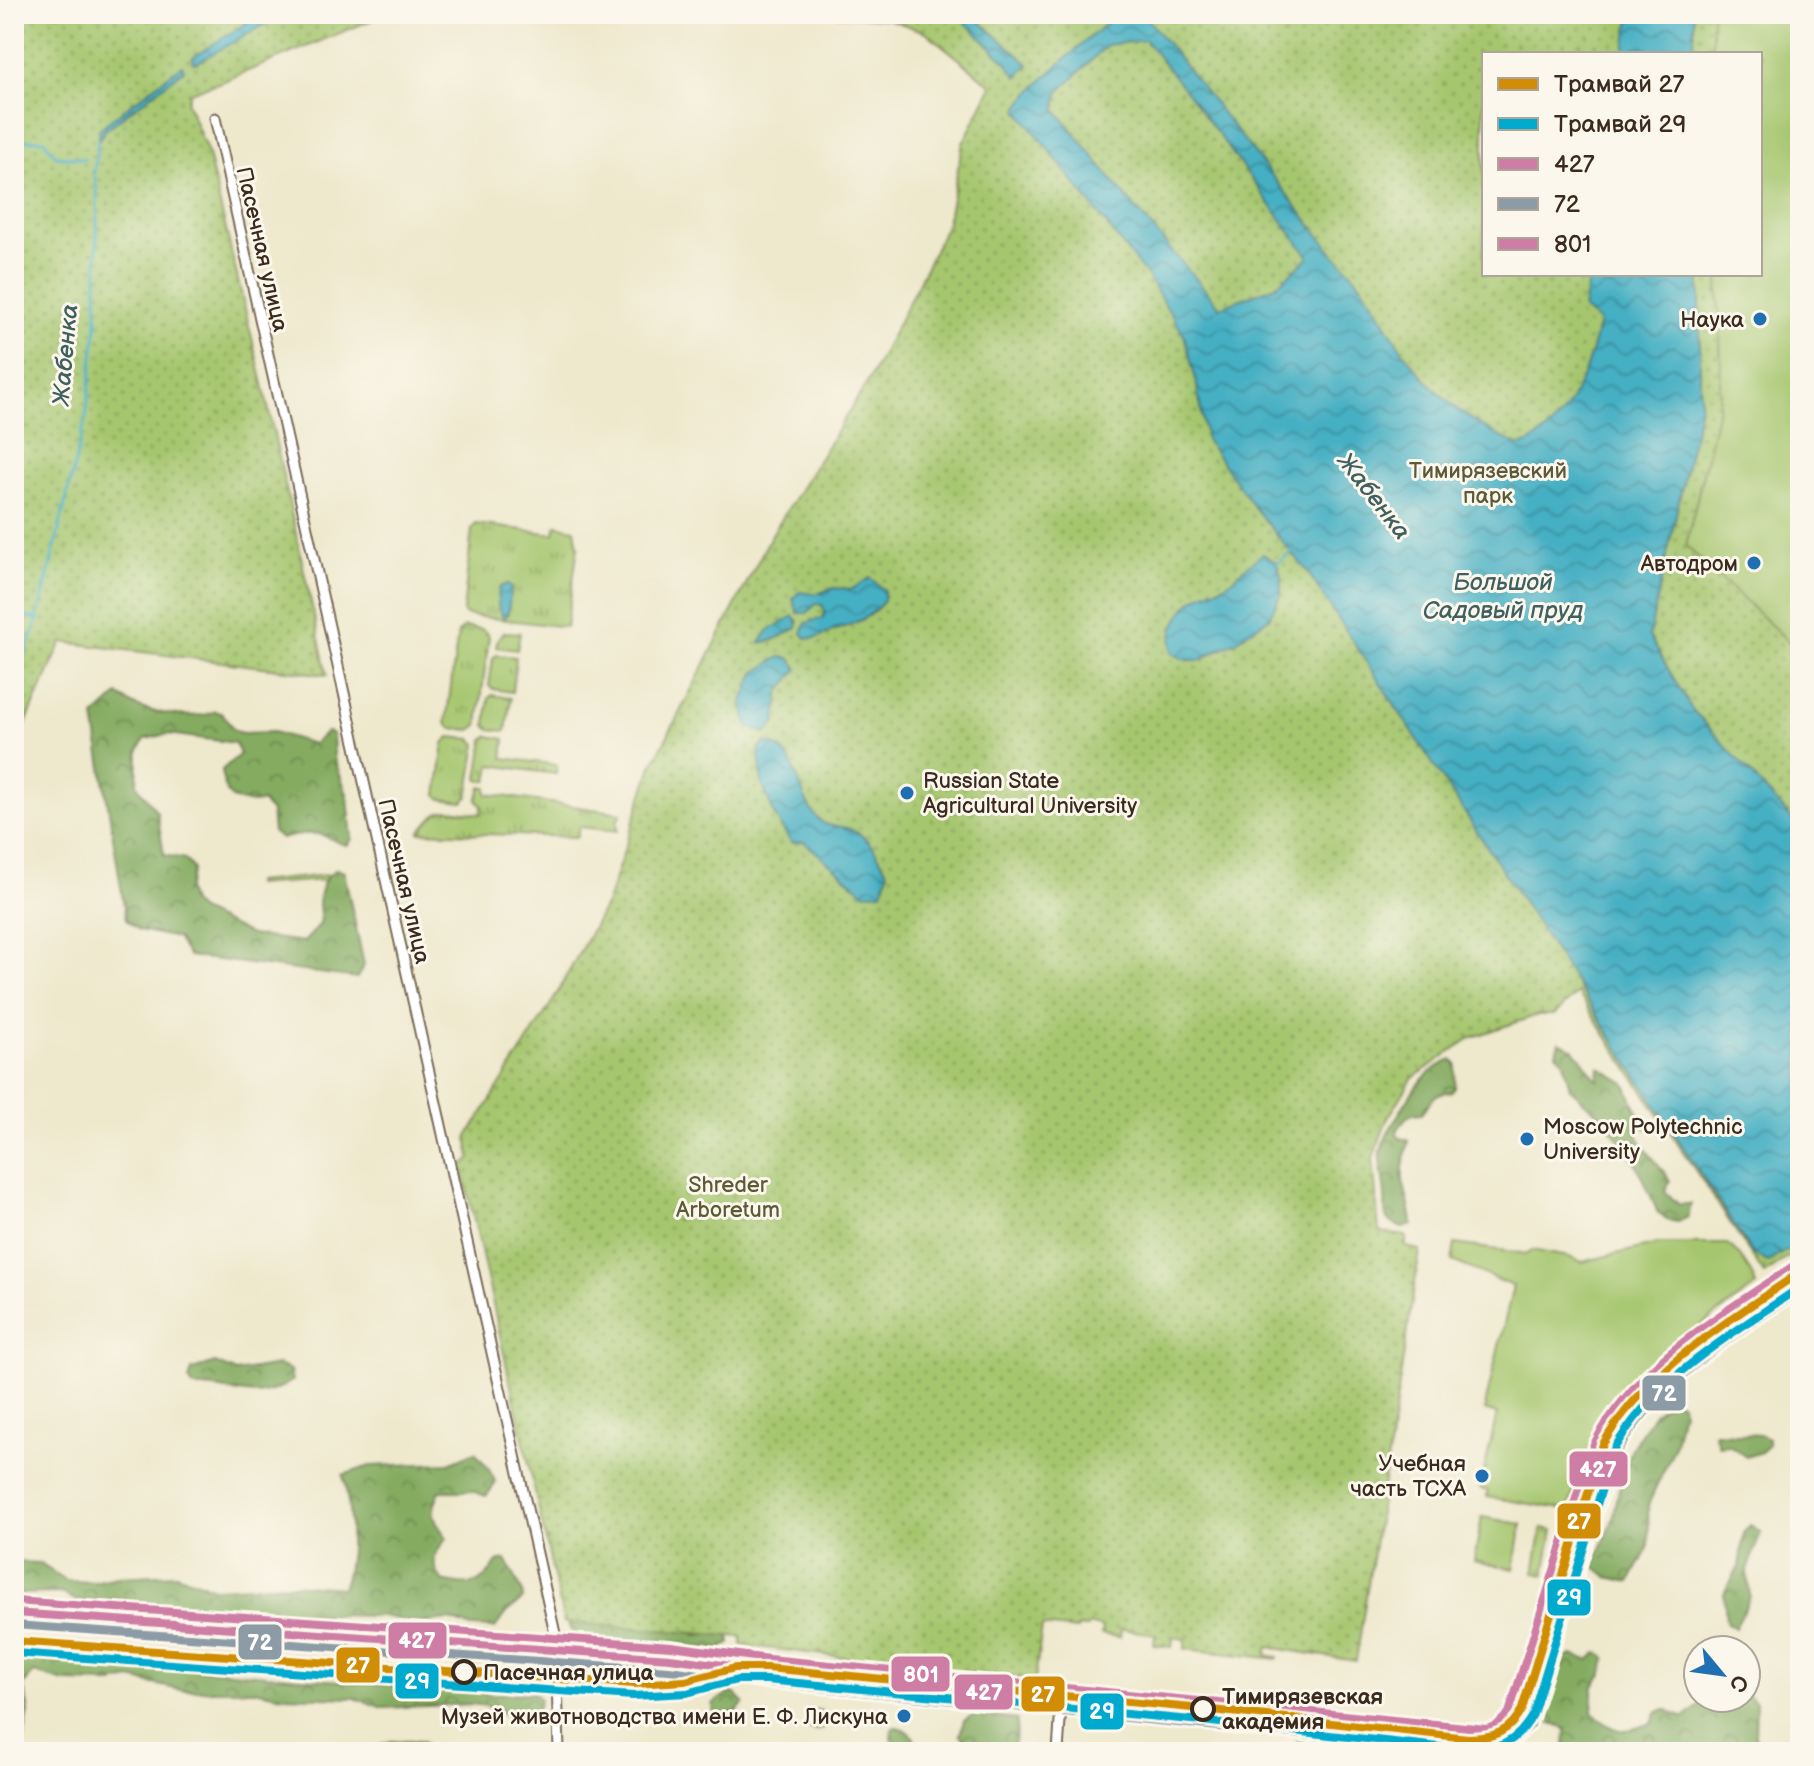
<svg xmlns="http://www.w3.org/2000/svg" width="1814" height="1766" font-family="'Balsamiq Sans',sans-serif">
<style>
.grass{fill:url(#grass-tufts);stroke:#707846;stroke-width:2}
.forest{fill:url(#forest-crowns);stroke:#606a40;stroke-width:2}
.park{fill:url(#park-dots);stroke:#707846;stroke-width:2}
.garden{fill:#a6c66e;stroke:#707846;stroke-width:2}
.water{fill:url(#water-waves);stroke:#406c70;stroke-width:2;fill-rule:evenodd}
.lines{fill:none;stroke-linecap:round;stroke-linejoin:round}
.stream{stroke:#44afc3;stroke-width:3}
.minor-casing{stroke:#7a6c5b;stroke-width:13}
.secondary-casing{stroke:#7a6c5b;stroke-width:16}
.minor{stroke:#fff;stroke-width:9}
.secondary{stroke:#fff;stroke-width:12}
.bus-1-casing{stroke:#fbf7ec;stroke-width:14}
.bus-2-casing{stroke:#fbf7ec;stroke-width:14}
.bus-3-casing{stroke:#fbf7ec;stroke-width:14}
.bus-1{stroke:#ce7ea5;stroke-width:8}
.bus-2{stroke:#8c9ba5;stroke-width:8}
.bus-3{stroke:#ce7ea5;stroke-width:8}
.tram-1-casing{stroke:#fbf7ec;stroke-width:14}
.tram-2-casing{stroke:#fbf7ec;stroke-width:14}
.tram-1{stroke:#d18d06;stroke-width:8}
.tram-2{stroke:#00a9ce;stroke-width:8}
.poi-dot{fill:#1f6fb2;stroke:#fbf7ec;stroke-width:3}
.stop-dot{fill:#fbf7ec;stroke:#3b2a1e;stroke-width:4}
.labels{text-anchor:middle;stroke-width:6;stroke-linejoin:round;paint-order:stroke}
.street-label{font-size:22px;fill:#3b2a1e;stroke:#fbf7ec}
.poi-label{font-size:22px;fill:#3b2a1e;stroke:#fbf7ec;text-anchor:end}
.park-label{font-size:22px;fill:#5b5936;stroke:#fbf7ec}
.stop-label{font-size:22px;font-weight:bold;fill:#3b2a1e;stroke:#fbf7ec;text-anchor:start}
.water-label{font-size:24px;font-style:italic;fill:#3f5f60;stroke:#fbf7ec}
.line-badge{stroke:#fbf7ec;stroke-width:3}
.badge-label{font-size:22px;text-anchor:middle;font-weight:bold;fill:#fff}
</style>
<defs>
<pattern id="grass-tufts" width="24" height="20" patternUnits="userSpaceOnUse" patternTransform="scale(2)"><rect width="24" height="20" fill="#a6c66e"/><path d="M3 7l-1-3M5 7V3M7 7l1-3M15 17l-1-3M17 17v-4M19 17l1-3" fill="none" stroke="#88a15a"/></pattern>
<pattern id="forest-crowns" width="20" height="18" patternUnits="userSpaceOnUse" patternTransform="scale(2)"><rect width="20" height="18" fill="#84ab61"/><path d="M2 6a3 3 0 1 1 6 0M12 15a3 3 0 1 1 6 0" fill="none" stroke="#6d8b4f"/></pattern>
<pattern id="park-dots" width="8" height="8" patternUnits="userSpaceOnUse" patternTransform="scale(2)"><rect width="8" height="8" fill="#a6c66e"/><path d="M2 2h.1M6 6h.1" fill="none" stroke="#88a15a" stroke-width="1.8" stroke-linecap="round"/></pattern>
<pattern id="water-waves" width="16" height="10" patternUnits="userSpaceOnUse" patternTransform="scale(2)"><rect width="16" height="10" fill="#44afc3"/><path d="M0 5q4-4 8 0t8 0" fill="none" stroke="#3a8f9e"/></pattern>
</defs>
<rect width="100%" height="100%" fill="#fbf7ec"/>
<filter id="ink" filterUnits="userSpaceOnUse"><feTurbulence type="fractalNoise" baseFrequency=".0125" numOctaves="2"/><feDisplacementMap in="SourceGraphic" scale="16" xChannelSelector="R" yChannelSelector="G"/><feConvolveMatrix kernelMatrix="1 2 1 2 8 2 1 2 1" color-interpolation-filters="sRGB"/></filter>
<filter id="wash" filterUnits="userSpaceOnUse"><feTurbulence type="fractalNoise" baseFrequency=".006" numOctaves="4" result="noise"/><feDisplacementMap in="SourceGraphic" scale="32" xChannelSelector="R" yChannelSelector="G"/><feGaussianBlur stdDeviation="1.8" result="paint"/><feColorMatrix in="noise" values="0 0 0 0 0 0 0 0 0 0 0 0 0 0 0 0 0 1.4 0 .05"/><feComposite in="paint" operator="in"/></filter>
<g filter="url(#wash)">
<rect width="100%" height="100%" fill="#eee8cc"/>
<path class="grass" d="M476,524L554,534L556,525L575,529L578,547L566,627L466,615L463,612L472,529Z
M464,627L483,630L489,636L478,725L471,730L451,728L446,723L458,633Z
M504,632L520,633L517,650L496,647L498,638Z
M496,655L516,657L512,692L493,689L489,686L493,658Z
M492,695L511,698L506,731L489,729L486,725L489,698Z
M489,736L505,739L503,758L557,765L556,774L491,765L488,781H481L478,779L484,740Z
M450,737L472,739L477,744L468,797L463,802L441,799L437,795L444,743Z
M481,787H487V794L621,813L617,822L618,831L579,827L577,837L420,832C442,801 446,811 481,814L482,806L477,800Z
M337,874V879L255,885V882Z
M1542,1528L1553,1530L1545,1575L1534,1573Z
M806 1720a10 10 0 1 1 20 0a10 10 0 1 1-20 0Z"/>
<path class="forest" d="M118,695C123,698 128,703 134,705C150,713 200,721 215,711L223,714L234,730L242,733L274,732L313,744L327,732L333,734L334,758L348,797L352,839L348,845C337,844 332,838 322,835C309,831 294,836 281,839L273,832L271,812L262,802C235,805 223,799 222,770L240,754L235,743L168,734L145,739L138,752L137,785L157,812L164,855L185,859L193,869L187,890L191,903L200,911L251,935L304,942L321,923C318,901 316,884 336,869L344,872L364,965L357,978L188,956L177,938L139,930L126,919L94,717Z
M1559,1042L1574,1049L1598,1081L1599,1067L1625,1083L1638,1112L1649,1129L1635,1124C1636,1146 1661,1162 1670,1182L1665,1191L1678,1204H1691L1688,1217L1678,1222L1667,1220L1658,1213L1642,1175L1627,1150L1600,1115L1570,1089L1564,1061L1556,1053Z
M1452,1060L1456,1064L1455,1088L1451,1092C1433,1092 1432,1100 1422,1113C1407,1113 1404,1119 1397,1131L1398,1137L1409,1141C1406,1154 1401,1167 1403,1180C1406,1196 1411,1208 1412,1225L1402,1228C1379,1218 1387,1217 1385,1195C1384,1182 1379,1165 1381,1152C1383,1137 1411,1093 1421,1081C1429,1071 1440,1065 1452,1060Z
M215,1363L236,1372L278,1365L290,1370L292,1381C252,1407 237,1385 194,1387L189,1380L192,1370Z
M1673,1400L1681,1403L1682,1410L1674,1448L1648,1505L1649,1546L1630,1582L1608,1577L1594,1566L1613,1519L1619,1489L1632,1448L1654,1413Z
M1714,1433L1761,1435L1768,1439V1446L1761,1452L1746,1457L1729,1445L1719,1446Z
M475,1452L488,1468L496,1483L486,1496L472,1491H440C429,1513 433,1519 447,1538C433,1554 430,1562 442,1581C470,1587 481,1588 497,1562L506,1560L522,1590L523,1599L506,1613L495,1628L471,1627L450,1620L419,1623L382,1616L329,1615L199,1608L120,1599L77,1601L61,1593L14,1594V1562L39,1563L66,1581L94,1582L117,1577L176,1574L214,1588L291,1584L342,1588C355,1556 351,1508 343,1475L370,1466L449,1463Z
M1750,1525L1761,1532L1747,1571L1750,1597L1735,1628L1726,1622L1724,1593L1739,1567L1744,1532Z
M567,1606L672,1620L696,1635L722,1633L730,1637V1644L718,1650L667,1641H617L575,1636L569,1628Z
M1598,1652L1606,1658L1602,1674L1593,1688V1712C1615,1735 1622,1733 1652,1723L1656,1713L1665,1709L1684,1718L1699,1706L1701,1698H1746V1693L1756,1702L1755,1737L1769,1752H1565L1566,1729L1545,1720L1542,1709L1551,1697L1556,1664L1572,1655L1589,1660Z
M14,1657L114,1668L137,1664L492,1694L535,1693L540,1700L536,1712L525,1718L509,1716L486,1706L471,1704L383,1708L355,1698L284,1696L253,1690H181L131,1679L112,1683L65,1682L34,1673L23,1685L29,1711L21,1752H14Z
M729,1692L735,1694L744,1703L736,1712L714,1716L713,1704Z
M974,1715L1017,1720L1015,1743L1010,1752C985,1752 977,1756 960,1735L964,1720Z
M895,1727C909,1728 917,1738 918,1752H896L898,1748L891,1739L892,1729Z
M1294,1735L1483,1752H1414L1366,1749L1337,1744L1323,1752L1305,1750Z
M391,1741H421L437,1752H360Z"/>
<path class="park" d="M14,14H386L221,82L190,92L187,102L207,151L263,384L327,675L62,642L14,750Z
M820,14H1712V54H1484V274H1718L1721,365L1719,405L1686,546L1800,652V1248L1764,1274L1578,993L1554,1015H1538L1470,1038L1412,1079L1387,1120L1373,1158L1379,1232L1406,1236V1247L1420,1250L1356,1661L1268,1647L1266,1655L1278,1657L1277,1659L1185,1649L1186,1639L1173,1637L1172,1647L1154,1645L1155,1634L1121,1629L1120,1637L1101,1634L1102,1627L1089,1625L1088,1628L1078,1627L1077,1630L1042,1626L1035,1680L742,1645V1637L564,1622L462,1166L471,1158L467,1138L554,999L607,902L652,766L771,536L870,378L920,280L947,223L963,143L992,86L926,32L888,19Z"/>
<path class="garden" d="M1712,14H1800V652L1686,546L1719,405L1721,365L1718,274H1760V54H1712Z
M1455,1244L1528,1254L1532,1250L1569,1257L1582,1262L1658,1244H1727C1740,1252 1751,1271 1756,1286C1708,1322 1640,1363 1607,1413C1588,1443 1579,1477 1568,1510L1487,1497L1488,1491L1480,1489L1497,1414L1484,1410L1513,1286L1452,1261Z
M1482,1517L1522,1524L1514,1569L1474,1561Z"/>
<path class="water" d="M260,14H289L275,19L196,63L192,62L193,57Z
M957,14H971L1029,64L1017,77L1006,62Z
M1117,14H1144L1335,255C1364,281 1381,317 1402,350C1431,392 1473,426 1520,446C1568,431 1589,367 1599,322L1583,309L1589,274H1700V406L1649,636L1691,708L1800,828V1242L1768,1262L1753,1254L1307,571L1257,511L1206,440L1196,380L1184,335L1149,279L1018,110C1024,91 1097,32 1117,14ZM1145,40L1193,100L1309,257L1276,286L1220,307L1130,202L1056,110L1058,93L1107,45Z
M1631,14H1694V54H1624Z
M182,65L184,70L104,131L98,143L99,129Z
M1263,554L1277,563L1281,576V594L1269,618L1238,640L1200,660H1186L1172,653C1168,632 1181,606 1201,595C1210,590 1221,588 1229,582C1241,572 1250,562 1263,554Z
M870,578L884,590V601C870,618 856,623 835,630C824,634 818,640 806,638L802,633L806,623L823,618L825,611L822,605L816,604L807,613H798L793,599L799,592L816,594L834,588L852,589Z
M507,584L511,588L508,613L504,618C496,612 498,597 499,588Z
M793,616L798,622L797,628L774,640L760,643L768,631Z
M780,657L790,658L798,669L779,693L776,722L767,733L749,728L742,703L755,673Z
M766,742C799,751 796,790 813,813C827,832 836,823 852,830C870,837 880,858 888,873L882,892L865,893L804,842L791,843L773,812L762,783L759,750Z"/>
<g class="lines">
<path class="stream" d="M14,140H44L56,156L85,159
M1277,563L1292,552
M14,614L38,619
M14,680L35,629L86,417L97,323V190L94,173L98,140"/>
</g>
</g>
<g filter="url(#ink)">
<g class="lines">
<defs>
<path id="minor" d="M215,118L556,1638L559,1752
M1511,1732L1512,1752
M1058,1752L1062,1690"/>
<path id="secondary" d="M14,1613L581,1654L726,1658L1190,1702L1469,1732H1511
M692,1663L760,1679L1467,1748C1473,1749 1480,1750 1487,1750C1505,1747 1519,1722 1526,1707L1605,1448C1638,1377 1737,1320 1800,1276"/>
</defs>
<use href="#minor" class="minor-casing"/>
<use href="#secondary" class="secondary-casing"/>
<use href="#minor" class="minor"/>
<use href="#secondary" class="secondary"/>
<defs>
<path id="bus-1" d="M14,1613L670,1658L768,1671L1487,1741L1502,1737L1520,1720L1605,1448C1650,1371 1728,1325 1800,1276"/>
<path id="bus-2" d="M14,1625L669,1670L767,1683L1476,1752
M1492,1752L1509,1746L1531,1725L1616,1453C1659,1380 1732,1337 1800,1291"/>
<path id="bus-3" d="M15,1601L671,1646L769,1659L1486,1729L1496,1726L1509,1713L1594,1444C1636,1363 1720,1316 1793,1266"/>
</defs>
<use href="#bus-1" class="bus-1-casing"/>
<use href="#bus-2" class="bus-2-casing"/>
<use href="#bus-3" class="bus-3-casing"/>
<use href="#bus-1" class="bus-1"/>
<use href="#bus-2" class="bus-2"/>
<use href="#bus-3" class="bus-3"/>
<defs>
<path id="tram-1" d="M14,1641L634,1684L685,1681L735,1668H767L1203,1709L1468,1738C1494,1738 1510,1732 1522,1709L1603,1444C1647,1367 1730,1321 1800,1272"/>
<path id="tram-2" d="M14,1653L633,1696L687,1693L737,1680H766L1202,1721L1467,1750C1498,1751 1518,1742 1533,1714L1614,1449C1655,1377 1734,1333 1800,1287"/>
</defs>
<use href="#tram-1" class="tram-1-casing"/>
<use href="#tram-2" class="tram-2-casing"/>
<use href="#tram-1" class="tram-1"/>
<use href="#tram-2" class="tram-2"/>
</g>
</g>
<g class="poi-dot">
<circle cx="1760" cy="319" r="8"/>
<circle cx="1754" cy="563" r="8"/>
<circle cx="907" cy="793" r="8"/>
<circle cx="1527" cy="1139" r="8"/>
<circle cx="1482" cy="1476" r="8"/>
<circle cx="904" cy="1716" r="8"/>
</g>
<g class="stop-dot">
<circle cx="464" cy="1672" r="11"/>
<circle cx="1203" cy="1709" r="11"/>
</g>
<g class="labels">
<g class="street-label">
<text transform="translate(263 249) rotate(77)" y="8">Пасечная улица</text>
<text transform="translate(405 881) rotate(77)" y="8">Пасечная улица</text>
</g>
<g class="poi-label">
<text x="1744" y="327">Наука</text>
<text x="1738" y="571">Автодром</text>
<text x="923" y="788" text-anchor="start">Russian State<tspan x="923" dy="25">Agricultural University</tspan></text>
<text x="1543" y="1134" text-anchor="start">Moscow Polytechnic<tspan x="1543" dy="25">University</tspan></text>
<text x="1466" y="1471">Учебная<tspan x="1466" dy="25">часть ТСХА</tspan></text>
<text x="888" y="1724">Музей животноводства имени Е. Ф. Лискуна</text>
</g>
<g class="park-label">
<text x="1488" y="478">Тимирязевский<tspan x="1488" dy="25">парк</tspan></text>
<text x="728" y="1192">Shreder<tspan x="728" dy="25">Arboretum</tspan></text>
</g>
<g class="stop-label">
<text x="483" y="1680">Пасечная улица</text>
<text x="1222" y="1704">Тимирязевская<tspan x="1222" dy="25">академия</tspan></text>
</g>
<g class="water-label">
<text transform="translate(65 355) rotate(-85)" y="8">Жабенка</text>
<text transform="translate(1374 496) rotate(52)" y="8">Жабенка</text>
<text x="1503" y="590">Большой<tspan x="1503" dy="28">Садовый пруд</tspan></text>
</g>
</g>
<g class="line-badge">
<rect x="1641" y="1374" width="46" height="38" rx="8" fill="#8c9ba5"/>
<rect x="1568" y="1450" width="61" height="38" rx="8" fill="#ce7ea5"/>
<rect x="1556" y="1502" width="46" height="38" rx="8" fill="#d18d06"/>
<rect x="1546" y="1578" width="46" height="39" rx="8" fill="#00a9ce"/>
<rect x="387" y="1621" width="61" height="39" rx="8" fill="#ce7ea5"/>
<rect x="237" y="1623" width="46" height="38" rx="8" fill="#8c9ba5"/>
<rect x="335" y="1646" width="46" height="38" rx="8" fill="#d18d06"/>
<rect x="890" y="1655" width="61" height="38" rx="8" fill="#ce7ea5"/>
<rect x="394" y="1662" width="46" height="38" rx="8" fill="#00a9ce"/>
<rect x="953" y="1673" width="61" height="38" rx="8" fill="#ce7ea5"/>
<rect x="1020" y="1675" width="46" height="38" rx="8" fill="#d18d06"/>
<rect x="1079" y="1692" width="46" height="39" rx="8" fill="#00a9ce"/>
</g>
<g class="badge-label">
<text x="1664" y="1401">72</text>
<text x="1598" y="1477">427</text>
<text x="1579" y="1529">27</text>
<text x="1569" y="1605">29</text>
<text x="417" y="1648">427</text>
<text x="260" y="1650">72</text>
<text x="358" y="1673">27</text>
<text x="921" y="1682">801</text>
<text x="417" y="1689">29</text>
<text x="984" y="1700">427</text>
<text x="1043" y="1702">27</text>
<text x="1102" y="1719">29</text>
</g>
<rect width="1814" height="1766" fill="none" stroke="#fbf7ec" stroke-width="48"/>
<rect x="1482" y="52" width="280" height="224" fill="#fbf7ec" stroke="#aea59a" stroke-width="2"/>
<rect x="1498" y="78" width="40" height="12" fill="#d18d06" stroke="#aea59a" stroke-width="2"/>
<text x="1554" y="92" font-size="24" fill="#3b2a1e">Трамвай 27</text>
<rect x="1498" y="118" width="40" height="12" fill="#00a9ce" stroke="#aea59a" stroke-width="2"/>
<text x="1554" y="132" font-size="24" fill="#3b2a1e">Трамвай 29</text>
<rect x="1498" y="158" width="40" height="12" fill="#ce7ea5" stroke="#aea59a" stroke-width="2"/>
<text x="1554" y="172" font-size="24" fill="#3b2a1e">427</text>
<rect x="1498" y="198" width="40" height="12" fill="#8c9ba5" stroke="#aea59a" stroke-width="2"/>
<text x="1554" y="212" font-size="24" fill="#3b2a1e">72</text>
<rect x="1498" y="238" width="40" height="12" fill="#ce7ea5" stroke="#aea59a" stroke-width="2"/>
<text x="1554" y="252" font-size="24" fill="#3b2a1e">801</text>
<g transform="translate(1722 1674) rotate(119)"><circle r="38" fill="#fbf7ec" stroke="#aea59a" stroke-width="2"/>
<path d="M0-6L14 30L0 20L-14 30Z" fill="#1f6fb2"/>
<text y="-12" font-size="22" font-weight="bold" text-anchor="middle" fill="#3b2a1e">С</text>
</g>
</svg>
